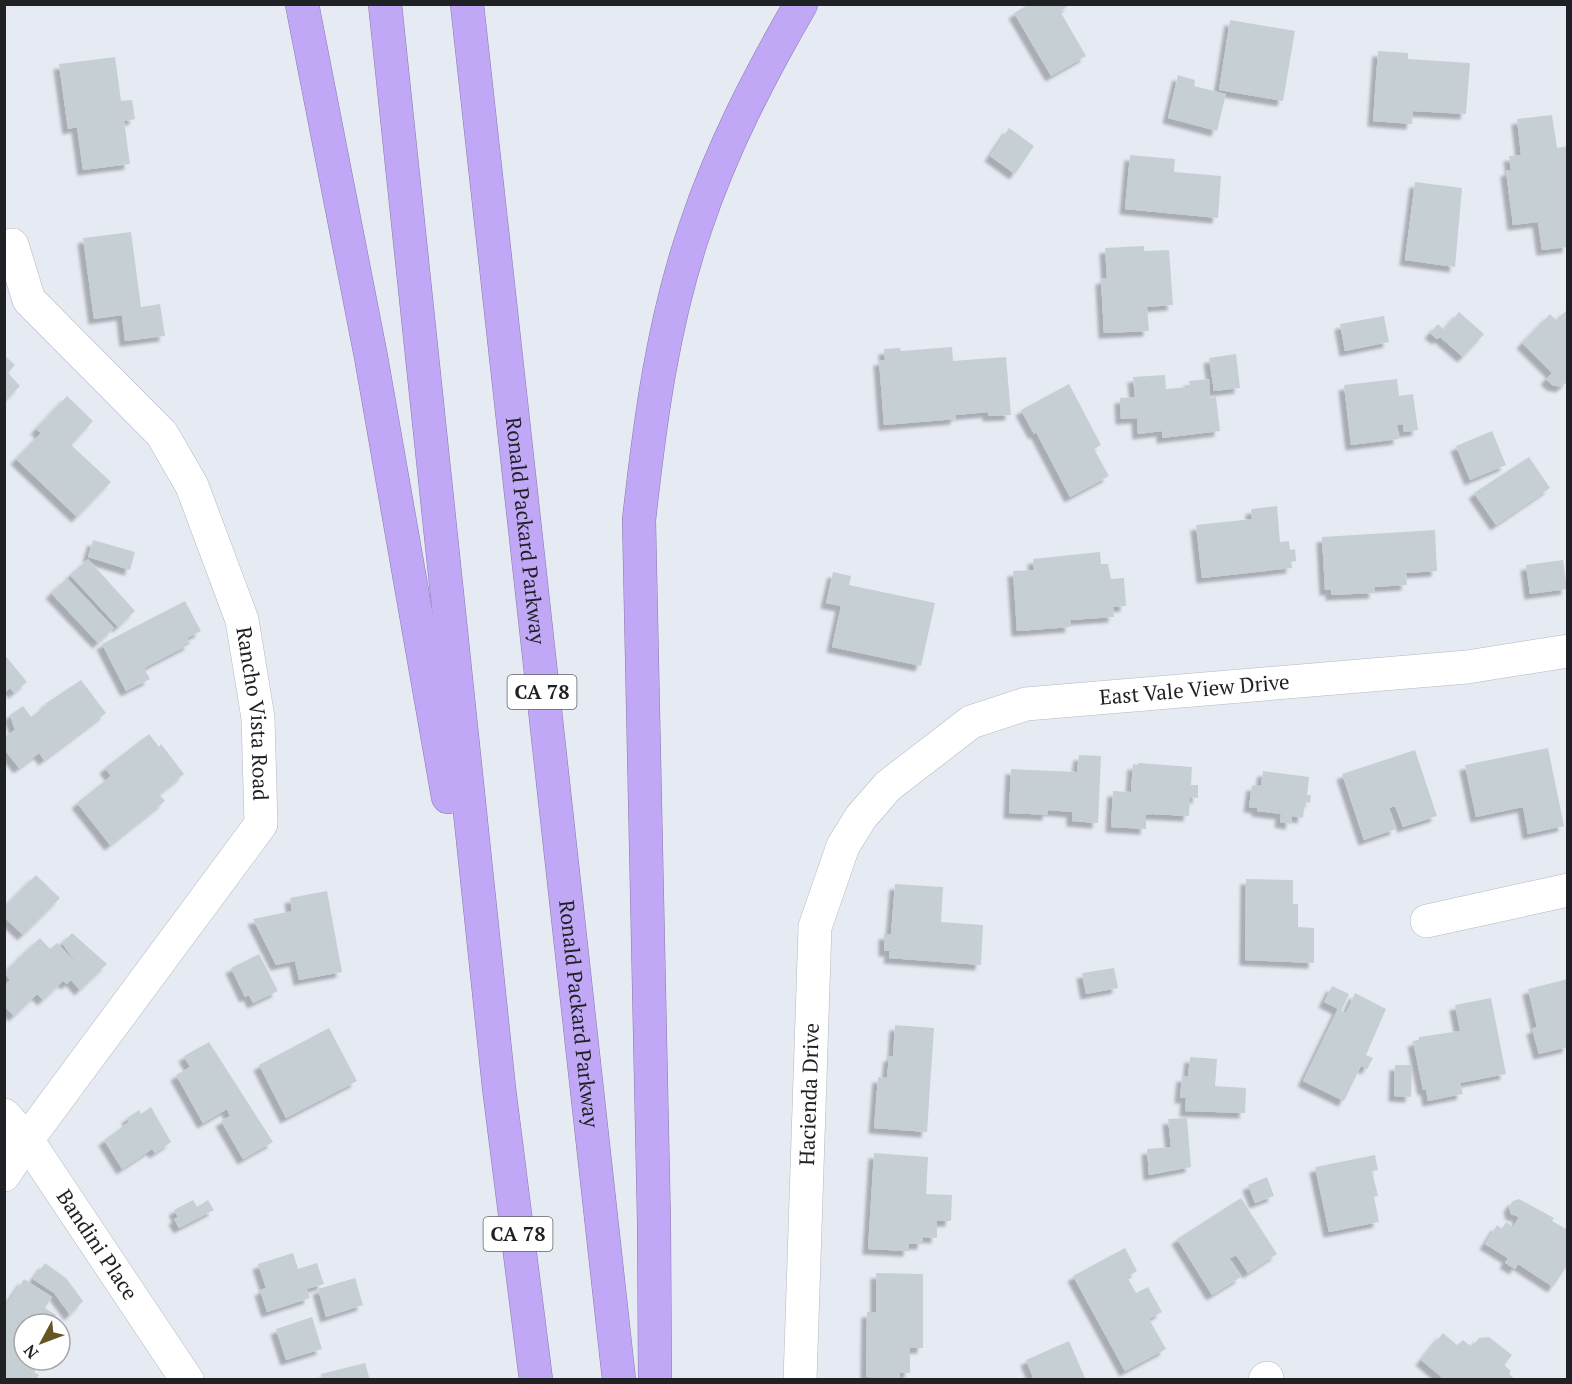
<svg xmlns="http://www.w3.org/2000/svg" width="1572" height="1384" font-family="'PT Serif',serif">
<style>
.building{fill:#c6d0d4;filter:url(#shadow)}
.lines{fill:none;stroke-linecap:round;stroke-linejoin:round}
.street-casing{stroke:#b4b8c0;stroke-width:34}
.secondary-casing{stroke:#b4b8c0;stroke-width:34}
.highway-casing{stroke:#8879ac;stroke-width:34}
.street{stroke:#fff;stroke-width:33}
.secondary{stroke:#fff;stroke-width:33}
.highway{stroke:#c1a8f6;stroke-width:33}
.labels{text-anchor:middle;stroke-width:6;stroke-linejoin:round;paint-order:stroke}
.shield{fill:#fff;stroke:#626466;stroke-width:1.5}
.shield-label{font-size:20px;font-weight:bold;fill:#1f2124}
.street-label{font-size:21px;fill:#1f2124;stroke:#fff}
</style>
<defs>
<filter id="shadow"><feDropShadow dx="-5.5" dy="5.5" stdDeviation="1.5" flood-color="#0004"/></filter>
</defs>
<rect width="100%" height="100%" fill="#e6eaf3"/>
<path class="building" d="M1029,4H1071L1060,11L1086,56L1051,76L1014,13Z
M1230,20L1295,31L1283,101L1219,90Z
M1378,51L1408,53V59L1470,63L1466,114L1413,111L1412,124L1373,121Z
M115,57L121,101L132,100L135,119L124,121L130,164L83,170L77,127L68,129L59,64Z
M1178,75L1195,80L1194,86L1226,94L1217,131L1168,118Z
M1552,115L1557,148L1568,146V247L1542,250L1538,222L1513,225L1506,171L1511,170L1509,156L1521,155L1517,119Z
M1009,128L1034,146L1015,174L990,156Z
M1130,155L1175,159L1174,172L1221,176L1218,218L1125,209Z
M1415,182L1462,188L1455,267L1405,260Z
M131,232L141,307L160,304L165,336L125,341L122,315L94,319L83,238Z
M1144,246V251L1169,250L1173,305L1147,307L1149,331L1104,333L1101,279L1107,278L1105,248Z
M1568,309V381L1561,387L1552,385L1546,379L1552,373L1522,343L1550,314L1556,320Z
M1459,312L1484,334L1463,357L1440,337L1437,339L1430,333L1438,324L1444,330Z
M1384,316L1389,342L1345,351L1340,324Z
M952,347L953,361L1006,357L1011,415L988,416V412L956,415V419L884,425L879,360H885L884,349L900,348L901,351Z
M1236,354L1240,388L1214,391L1209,358Z
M4,355L15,365L8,373L20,386L4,402Z
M1165,375L1166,389L1190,387L1189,381L1209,379L1210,398L1216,397L1220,431L1162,438V431L1138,434L1137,418L1121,419L1120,398L1135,397L1133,377Z
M1397,379L1399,396L1413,394L1418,430L1404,432L1403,424L1397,425L1399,439L1351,445L1344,385Z
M1069,384L1101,445L1094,449L1109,476L1070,497L1036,432L1034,434L1021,410Z
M67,396L93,421L71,445L111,482L77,517L16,459L41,433L36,429Z
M1492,431L1506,465L1470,480L1456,446Z
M1529,457L1550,488L1496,525L1474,493Z
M1277,506L1280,542L1289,541L1290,550L1295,549L1296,561L1291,562L1292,568L1202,578L1196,525L1252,519L1251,509Z
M1435,530L1437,571L1406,573L1407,585L1374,587L1375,593L1331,595V590H1325L1322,537Z
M93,540L135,552L130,570L88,557Z
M1100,552L1101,564H1108L1111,579L1124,578L1126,606L1113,607L1114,617L1070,620L1071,627L1017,631L1013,571L1034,570L1033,559Z
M88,559L135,611L118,627L70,575Z
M1563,560L1567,589L1530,594L1526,565Z
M833,572L851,576L849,585L935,603L921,666L832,647L841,606L826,603Z
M67,578L114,628L98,643L51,593Z
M185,601L201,631L187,638L190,644L144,668L150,679L126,691L102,644Z
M4,654L27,682L14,693L10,688L4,693Z
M81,680L106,713L44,760L39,753L19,768L4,749V737L15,730L10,715L23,706L31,717L47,705L45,704Z
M149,734L159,747L161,744L184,774L159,794L165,801L110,845L77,803L111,776L105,768Z
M1548,748L1564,826L1528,834L1523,807L1476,817L1465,765Z
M1415,750L1437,816L1403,827L1395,806L1389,808L1396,829L1364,840L1342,774Z
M1079,755L1101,756L1098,823L1072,821V812L1048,810V815L1009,813L1011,769L1077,772Z
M1138,763L1192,767L1191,785H1198V798L1190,797L1189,816L1152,814L1146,815V829L1111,827L1113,791L1131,792L1133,764L1138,765Z
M1263,771L1309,777L1307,795H1311L1310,803L1305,802L1303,818L1292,816L1291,824L1280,822L1281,814L1257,811V808L1249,807L1252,785L1261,786Z
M36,875L60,898L23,935L4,917V907Z
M1246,879L1293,880V904H1298V927L1314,928V963L1245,960Z
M895,884L943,887L941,922L983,925L981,965L889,958L890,951H884V934H891Z
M327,891L342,972L299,980L295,961L276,965L253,919L292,911L290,898Z
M72,933L107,964L80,990L71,980L67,984L63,981L43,1000L37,994L14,1016L4,1006V986L10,980L4,972L40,938L50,949L57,943L77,964L62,943Z
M259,954L278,991L253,1003L249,995L245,997L231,968Z
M1114,968L1118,988L1086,994L1082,973Z
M1568,979V1047L1539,1054L1532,1029L1537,1027L1528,989Z
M1332,986L1349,994L1341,1011L1346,1013L1355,993L1386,1009L1366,1055L1373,1058L1367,1069L1361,1066L1344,1101L1303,1081L1338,1009L1324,1002Z
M1491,998L1506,1074L1460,1083L1463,1094L1428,1101L1426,1089L1423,1090L1413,1041L1419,1040V1037L1460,1031L1455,1005Z
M895,1025L934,1028L927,1132L874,1128L878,1077L887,1078L889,1056H893Z
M329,1028L357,1081L286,1118L259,1065Z
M209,1042L273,1142L243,1159L221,1121L230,1116L227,1109L203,1123L176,1075L190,1067L184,1056Z
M1190,1057L1217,1059L1215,1086L1246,1088L1245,1113L1185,1111L1186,1098H1180L1182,1076L1188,1077Z
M1395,1065H1412L1411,1097L1394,1096Z
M151,1107L171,1142L155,1153L152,1149L122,1169L104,1140L129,1122L127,1118L139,1110L141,1114Z
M1187,1118L1191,1167L1149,1175L1147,1149L1171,1147L1168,1119Z
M874,1153L928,1157L926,1194L952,1195L951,1221H937V1238L923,1237V1244H909V1251L868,1249Z
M1375,1155L1378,1170L1372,1171L1378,1196L1374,1197L1379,1222L1329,1232L1315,1167Z
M1267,1177L1274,1196L1255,1203L1248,1185Z
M1241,1198L1277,1254L1248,1273L1236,1255L1229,1259L1241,1277L1212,1295L1177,1239Z
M1519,1199L1554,1218L1552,1221L1568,1230V1264L1553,1287L1518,1264L1515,1269L1505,1263L1508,1258L1485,1244L1497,1225L1502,1229L1506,1222L1513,1227L1519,1217L1511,1214L1509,1207L1513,1201Z
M193,1200L197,1207L208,1200L214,1210L179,1228L174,1219L178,1217L174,1210Z
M1125,1248L1137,1271L1127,1277L1136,1293L1148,1287L1162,1312L1149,1319L1166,1349L1125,1371L1073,1276Z
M293,1253L298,1269L317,1263L324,1284L307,1289L310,1298L267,1312L260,1290L266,1288L258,1264Z
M45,1263L66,1278L83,1301L70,1315L54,1293L33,1279Z
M876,1273L923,1274V1348H910V1373H900V1378L866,1377L867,1312H876Z
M355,1278L363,1305L326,1317L318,1289Z
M24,1279L52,1297L45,1308L56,1315L50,1324H24V1360H42L34,1372L39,1375L36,1380H4V1308Z
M312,1317L322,1349L286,1360L276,1329Z
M1443,1333L1457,1345L1463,1340L1472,1347L1479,1338L1489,1337L1512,1355L1504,1365L1511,1371L1509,1374L1513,1377L1511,1380H1445L1421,1360Z
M1069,1341L1086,1380H1034L1026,1360Z
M365,1363L370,1380H322L321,1374Z"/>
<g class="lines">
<defs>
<g id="street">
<path id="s1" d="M12,245L29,300L162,434L192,486L242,620L258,718L261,824L27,1140L187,1380"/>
<path d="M1427,921L1568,890"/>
<path d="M1265,1380L1267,1378"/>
</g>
<g id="secondary">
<path d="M4,1115L27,1140L4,1175"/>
<path id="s2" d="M800,1380L815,927L843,846L861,817L888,786L971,722L1026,704L1467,667L1568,651"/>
</g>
<g id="highway">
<path d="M302,4L371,357L448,797"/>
<path d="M385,4L499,1088L536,1380"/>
<path id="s3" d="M467,4L619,1380"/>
<path d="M655,1380L654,1223L639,520C650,421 663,321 696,226C722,148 760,75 801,4"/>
</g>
</defs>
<use href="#street" class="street-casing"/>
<use href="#secondary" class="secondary-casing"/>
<use href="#highway" class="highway-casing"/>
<use href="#street" class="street"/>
<use href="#secondary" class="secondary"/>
<use href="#highway" class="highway"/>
</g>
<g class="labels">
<g class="shield">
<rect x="507.5" y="675" width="69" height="34" rx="4.5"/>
<rect x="483.5" y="1217" width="69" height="34" rx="4.5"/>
</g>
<g class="shield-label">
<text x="542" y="699">CA 78</text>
<text x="518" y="1241">CA 78</text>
</g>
<g class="street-label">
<text dy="7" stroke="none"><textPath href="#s3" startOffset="530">Ronald Packard Parkway</textPath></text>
<text dy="7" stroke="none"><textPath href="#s2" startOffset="946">East Vale View Drive</textPath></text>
<text dy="7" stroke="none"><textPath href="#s1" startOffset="544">Rancho Vista Road</textPath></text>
<text dy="7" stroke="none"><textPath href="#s3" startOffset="1016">Ronald Packard Parkway</textPath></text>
<text dy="7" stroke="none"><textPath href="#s2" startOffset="286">Hacienda Drive</textPath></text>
<text dy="7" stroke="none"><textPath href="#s1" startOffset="1174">Bandini Place</textPath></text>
</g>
</g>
<rect width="1572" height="1384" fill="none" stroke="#1f2124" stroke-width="12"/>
<g transform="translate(42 1342) rotate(229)"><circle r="28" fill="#ffffff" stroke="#a5a6a7" stroke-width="1.5"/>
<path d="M0-4.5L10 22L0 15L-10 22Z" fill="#645522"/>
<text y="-9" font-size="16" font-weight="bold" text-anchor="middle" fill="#1f2124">N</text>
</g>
</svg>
